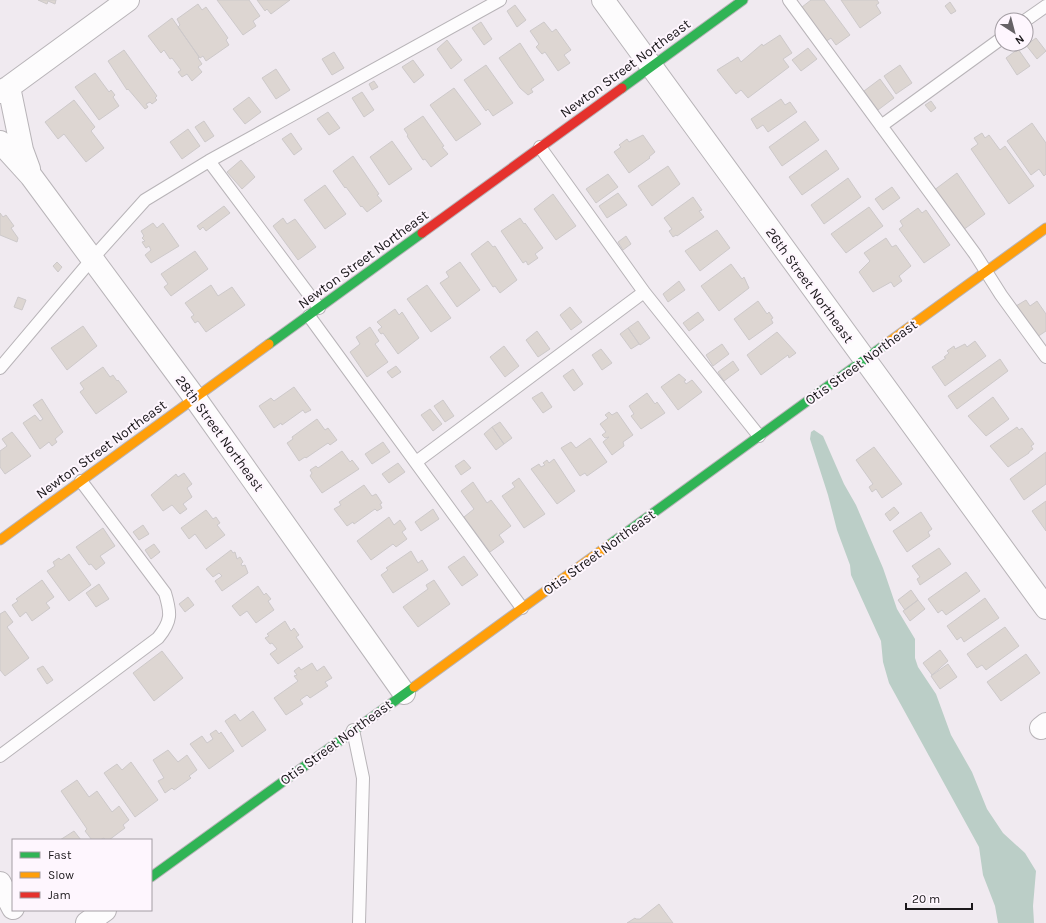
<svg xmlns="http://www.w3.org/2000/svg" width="1046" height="923" font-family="Karla,sans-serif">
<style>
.forest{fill:#bbcec7}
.building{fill:#ddd6d2;stroke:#cdc9ca}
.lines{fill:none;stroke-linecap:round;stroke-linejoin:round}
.lane-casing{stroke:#b8b4b8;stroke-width:14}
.street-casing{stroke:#b8b4b8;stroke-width:24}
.fast-casing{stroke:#b8b4b8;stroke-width:11}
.slow-casing{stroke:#b8b4b8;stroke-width:11}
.jam-casing{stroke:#b8b4b8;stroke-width:11}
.lane{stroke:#fdfcfd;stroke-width:12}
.street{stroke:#fdfcfd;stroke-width:22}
.fast{stroke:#30b455;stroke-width:9}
.slow{stroke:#ff9f0a;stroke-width:9}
.jam{stroke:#e5322d;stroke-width:9}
.labels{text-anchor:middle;stroke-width:4;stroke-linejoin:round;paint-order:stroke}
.street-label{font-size:14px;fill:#1b181b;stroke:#fef6fe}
</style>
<rect width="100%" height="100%" fill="#f0eaf0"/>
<path class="forest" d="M814,430L823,436L844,484L856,505L883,568L897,609L915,639V658L918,667L936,694L951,735L972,772L987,809L1003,833L1025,853L1036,871L1033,906L1034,923H998L995,906L983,875L979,847L889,683L883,662L881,641L851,575L850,565L837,530L828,495L810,439L811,432Z"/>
<path class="building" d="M38,0H56L55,4L48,1L47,4Z
M217,0H249L260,16L253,21L256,26L243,35Z
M257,0H290L271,14L267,9L265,11Z
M811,0H824L850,35L836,45L831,38L825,42L802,7Z
M841,0H877L879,3L876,5L881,13L860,28Z
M950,2L956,11L951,14L945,6Z
M198,4L202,10L206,7L228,38L226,40L229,45L206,61L203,56L200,58L178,27L180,25L177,19Z
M515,5L526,20L517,27L507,11Z
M172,18L199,57L198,58L202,64L198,67L202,72L192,81L187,74L182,77L178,72L181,70L172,58L170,59L164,50L161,53L148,36Z
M481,22L492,39L484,45L472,28Z
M544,22L552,32L556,29L571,50L564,55L570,63L558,71L545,52L542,54L536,47L539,44L530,31Z
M780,35L792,53L783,59L789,67L748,98L741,90L736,94L717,70L738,57L741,62L762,44L763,46Z
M1036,38L1046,51L1037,59L1026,45Z
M447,40L462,60L451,69L437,49Z
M520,43L544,80L531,89L533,92L528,95L520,88L499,58Z
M808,48L817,59L801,71L792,60Z
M1018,49L1030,66L1017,75L1006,58Z
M124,50L157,96L155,98L157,100L152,104L150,102L146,104L148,107L145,109L128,89L127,90L108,61Z
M334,52L344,68L332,75L322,59Z
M413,60L424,75L414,83L402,67Z
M486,65L513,103L493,116L488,109L486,111L464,80Z
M900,65L912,83L896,94L884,76Z
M276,69L290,90L276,99L262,78Z
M95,73L109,92L111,90L115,95L113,97L119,106L99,120L75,87Z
M880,79L894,98L878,110L864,91Z
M374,81L378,87L372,90L369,84Z
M454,88L481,124L456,141L430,105Z
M362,92L374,110L364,117L352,98Z
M249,97L261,112L245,124L233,109Z
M781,99L785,105L790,102L797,112L768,132L763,125L757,129L751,119Z
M74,100L95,127L91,131L104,148L86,162L64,134L58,139L45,122Z
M931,101L936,108L931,112L925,105Z
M328,112L340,128L329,135L317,119Z
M423,116L444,146L442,147L448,154L431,167L425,159L423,160L407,136L408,135L404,129Z
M204,121L214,136L205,142L195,127Z
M805,121L819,140L782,166L769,147Z
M1032,123L1046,143V174L1044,176L1039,169L1031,175L1007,141Z
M188,129L200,146L182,159L170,142Z
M291,133L302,149L294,155L282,139Z
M982,133L985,138L989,135L1000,150L1005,146L1034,186L1009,204L971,149L978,144L974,138Z
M643,135L655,152L649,157L650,158L629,173L614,152L621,147L619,145L627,139L629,142Z
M392,141L412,169L389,185L370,157Z
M826,150L839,169L802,195L789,177Z
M353,156L379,194L377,195L382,201L367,212L362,206L361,207L346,187L345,188L333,171Z
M241,160L255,177L242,189L227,172Z
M668,166L680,184L652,206L638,186Z
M957,173L985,214L963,230L933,191Z
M608,174L618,187L596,203L586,189Z
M848,178L861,197L824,224L811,205Z
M325,185L346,214L325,229L304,200Z
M892,187L900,198L883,210L875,199Z
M618,193L627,205L607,218L599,206Z
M553,194L576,226L556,240L534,209Z
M693,197L702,210L699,211L704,217L677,236L676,235L673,237L669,231L672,229L664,218Z
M224,206L230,213L206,231L203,227L200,230L197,226Z
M869,207L883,226L846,253L831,234Z
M918,208L922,213L926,210L950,245L924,263L899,229L903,226L900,221Z
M0,213L3,217L6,215L14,226L11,228L18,238L17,242L0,235Z
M283,218L287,224L295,219L316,247L298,260L273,226Z
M520,218L524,224L525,223L543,248L535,254L538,258L528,265L526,261L523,263L501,231Z
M153,223L157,228L163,223L179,246L151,263L145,255L151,250L149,246L146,248L142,242L145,241L142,238L144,236L141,231Z
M717,230L730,248L700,271L685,251Z
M626,236L631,244L623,250L618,242Z
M886,238L892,247L896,245L911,266L899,276L902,281L894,287L891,282L873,292L859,272L870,261L864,253Z
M488,241L493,247L495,246L517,280L500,293L495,286L493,287L471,254Z
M195,251L208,269L171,296L164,287L168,284L161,274Z
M57,262L62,267L58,272L53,266Z
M460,262L480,290L457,307L440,283L449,277L446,272Z
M731,264L742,279L744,277L749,288L719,311L701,286Z
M679,281L685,290L668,302L663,294Z
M211,285L218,296L232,287L245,305L206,332L198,321L195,323L191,317L194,315L185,303Z
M427,285L451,318L431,332L407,299Z
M18,297L26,300L22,310L14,307Z
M1026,300L1030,306L1037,301L1046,314V331L1037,337L1016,306Z
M758,301L767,314L769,312L773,318L771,319L773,323L749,340L734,319Z
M570,307L582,322L571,330L560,315Z
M395,309L399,315L402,312L419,338L398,354L383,333L381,334L378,330L382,327L377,322Z
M698,312L704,320L689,331L683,323Z
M638,321L650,338L640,345L628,328Z
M83,326L97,346L67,370L51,348Z
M370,327L379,341L375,344L388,362L367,377L350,352L360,344L356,337Z
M628,328L639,344L631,349L620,334Z
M537,331L550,349L538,357L526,340Z
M777,332L796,353L789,358L788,355L761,375L747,355Z
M975,341L986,356L945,386L932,367L946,358L944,357L949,353L947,351L954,346L955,349L965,344L967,347Z
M722,344L729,354L713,366L706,355Z
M504,346L519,366L505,377L490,357Z
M601,349L612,363L602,370L592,355Z
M1000,359L1008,371L957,409L948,396Z
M733,361L739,370L724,381L718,372Z
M396,366L401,372L392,378L387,372Z
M103,367L110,377L113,375L117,381L118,380L127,392L96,414L80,392L84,389L80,383Z
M573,369L583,384L574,391L563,376Z
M679,374L686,380L684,381L686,384L692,380L702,392L678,410L661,387Z
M294,387L311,410L305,413L303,410L282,425L281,423L274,428L259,406L271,398L274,401Z
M542,392L552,407L543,413L532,398Z
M647,393L655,404L657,402L665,413L641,429L631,416L634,414L629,406Z
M993,397L1009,419L986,436L968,416Z
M42,399L63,432L55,439L57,442L52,446L49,442L40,449L23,423L35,415L40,421L43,419L33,405Z
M443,400L454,416L445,422L434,406Z
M430,409L442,424L433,431L421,415Z
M609,412L612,415L617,412L633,435L623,442L624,446L612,455L603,442L609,437L605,438L602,435L606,432L600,424L608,418L605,415Z
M317,419L325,430L328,428L337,440L330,445L328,443L306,458L305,457L299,461L287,443L293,439L292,437Z
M500,422L512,438L504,444L492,427Z
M492,427L504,444L496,450L484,434Z
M1017,427L1019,430L1022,428L1034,444L1031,446L1033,449L1029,452V453L1008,467L990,446Z
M12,432L31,456L5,474L0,467V451L7,446L2,439Z
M590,438L607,462L587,476L585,473L580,476L561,448L571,442L576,448Z
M383,442L390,452L372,464L365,454Z
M874,447L902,484L882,498L876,489L872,492L869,487L873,484L856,460Z
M342,451L350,462L352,460L359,469L322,493L310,476L312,473L310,470L316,466L318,468Z
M1046,452V484L1024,500L1010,479Z
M554,459L575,491L557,504L531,469L539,464L541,467L545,465L543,463L547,460L549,463Z
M464,460L471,468L461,475L455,466Z
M398,463L405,472L389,483L382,474Z
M184,473L192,484L187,488L192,497L183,504L187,509L180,514L172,505L163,511L151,495L176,474L178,477Z
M519,478L545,514L524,528L502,496L515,487L512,483Z
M473,482L487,503L491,500L511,526L499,535L504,542L490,552L464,517L474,509L461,491Z
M364,485L372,496L376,494L382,503L380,504L382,508L377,511L375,509L354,524L353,522L347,526L334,509L341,505L339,502Z
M1046,501V531L1032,511Z
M894,507L899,513L890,521L885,514Z
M433,509L439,519L421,531L415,522Z
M206,510L213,519L216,517L220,523L217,525L225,535L206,549L195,534L189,539L181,528Z
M921,512L932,529L928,532L930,536L907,552L893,531Z
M389,517L394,525L400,520L406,529L402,532L407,539L396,547L393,544L371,560L357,541Z
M143,525L149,534L139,540L133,532Z
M103,528L115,546L100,556L105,563L96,570L91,564L89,565L76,547Z
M154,544L160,552L151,559L145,550Z
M939,548L951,564L920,585L917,579L920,577L912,566Z
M231,550L233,553L235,552L237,559L240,557L243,562L241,564L242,566L245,565L248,573L222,591L215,581L222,576L219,573L213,577L206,569Z
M411,551L418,563L422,560L428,570L393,593L381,575L388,570L386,568Z
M69,554L91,585L69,601L47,571L55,566L53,562L59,558L61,560Z
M464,556L478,575L462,586L448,567Z
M966,572L980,591L946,615L942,610L938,613L928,599Z
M42,580L54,597L46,603L50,608L32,621L26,612L20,617L12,605L18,601L16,599Z
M434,580L450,604L418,627L403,607L428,589L426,585Z
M99,584L109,599L96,607L86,593Z
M258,586L264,595L266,593L271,599L268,601L274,610L256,623L247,611L240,616L232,606Z
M911,590L918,600L905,610L898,600Z
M188,597L194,605L185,612L179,604Z
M985,598L999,618L964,642L961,637L957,640L947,626Z
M918,600L925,609L910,621L903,611Z
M5,611L13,622L7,627L29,658L5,676L0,670V614Z
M285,621L291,631L294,628L299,635L296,637L303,647L278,664L270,654L277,649L272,643L270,644L265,638L269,636L267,634Z
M1005,627L1019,646L986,670L982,665L977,668L967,654Z
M940,650L948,661L932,675L923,663Z
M162,651L183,678L154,701L133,673Z
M1026,654L1040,673L1001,701L987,682Z
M312,663L317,671L324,666L332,678L325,682L328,686L310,698L307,695L300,700L303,704L286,715L274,698L298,681L294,676L297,675L294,671L299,667L301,670Z
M948,664L957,677L940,689L931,676Z
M43,666L53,680L47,684L37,669Z
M253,711L266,730L242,747L225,721L235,714L240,721Z
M216,730L219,734L221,732L234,751L209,769L190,744L202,736L207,743L213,739L210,734Z
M168,750L178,762L187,755L197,770L189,776L191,778L174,790L172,788L165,793L158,781L164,778L153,760Z
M131,762L158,800L135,817L104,773L117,764L122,770Z
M77,780L89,797L97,791L112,812L119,806L129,820L123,825L125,828L109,840H105L104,838L100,840H92L85,831L87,829L61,791Z
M74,831L81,840H60Z
M659,904L673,923H627L635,918L636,919H640Z"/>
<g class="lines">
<defs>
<path id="lane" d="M789,0L975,254L1001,295L1046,357
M1026,20L1046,6
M881,126L1002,38
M540,147L644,292L759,436
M209,161L319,308
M309,316L522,608
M0,368L92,259L145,200L209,161L500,0
M416,462L644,292
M353,730L363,778L359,923
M0,756L158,638C172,621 171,613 165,593L81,481"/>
<path id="street" d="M603,0L1046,608
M9,87L22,150L29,169
M0,92L9,87L128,0
M0,142L31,176L195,398L404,693
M1041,728L1046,724
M0,883L13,908
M87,923L105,910"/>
<path id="fast" d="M622,88L743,0
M269,344L422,233
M609,545L886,344
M151,877L414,687"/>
<path id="slow" d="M886,344L1046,228
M0,540L269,344
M414,687L609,545"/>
<path id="jam" d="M422,233L622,88"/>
</defs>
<use href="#lane" class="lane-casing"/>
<use href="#street" class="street-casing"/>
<use href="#fast" class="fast-casing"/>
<use href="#slow" class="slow-casing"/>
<use href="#jam" class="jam-casing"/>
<use href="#lane" class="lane"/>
<use href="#street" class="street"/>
<use href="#fast" class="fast"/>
<use href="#slow" class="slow"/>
<use href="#jam" class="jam"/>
</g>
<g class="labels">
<g class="street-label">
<text transform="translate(625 68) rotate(-36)" y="5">Newton Street Northeast</text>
<text transform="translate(363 259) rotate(-36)" y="5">Newton Street Northeast</text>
<text transform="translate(810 285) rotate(54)" y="5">26th Street Northeast</text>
<text transform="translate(861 362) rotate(-36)" y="5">Otis Street Northeast</text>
<text transform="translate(220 433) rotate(54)" y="5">28th Street Northeast</text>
<text transform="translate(101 449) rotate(-36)" y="5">Newton Street Northeast</text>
<text transform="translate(599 552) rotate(-36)" y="5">Otis Street Northeast</text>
<text transform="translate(336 742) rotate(-36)" y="5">Otis Street Northeast</text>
</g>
</g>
<rect x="12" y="839" width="140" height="72" fill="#fef6fe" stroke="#a39da3"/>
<rect x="20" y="852" width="20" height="6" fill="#30b455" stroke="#a39da3"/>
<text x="48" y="859" font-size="12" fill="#1b181b">Fast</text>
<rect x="20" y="872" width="20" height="6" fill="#ff9f0a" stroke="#a39da3"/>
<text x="48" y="879" font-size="12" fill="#1b181b">Slow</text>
<rect x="20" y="892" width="20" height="6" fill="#e5322d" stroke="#a39da3"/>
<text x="48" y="899" font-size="12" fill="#1b181b">Jam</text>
<g transform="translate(1014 32) rotate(144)"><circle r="19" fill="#fef6fe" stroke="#a39da3"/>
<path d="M0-3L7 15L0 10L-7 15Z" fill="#666266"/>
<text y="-6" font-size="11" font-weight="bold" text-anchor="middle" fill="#1b181b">N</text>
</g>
<path d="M906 903v6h66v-6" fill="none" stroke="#1b181b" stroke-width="2"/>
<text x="912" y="903" font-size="12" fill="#1b181b" stroke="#fef6fe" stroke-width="3" paint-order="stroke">20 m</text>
</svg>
